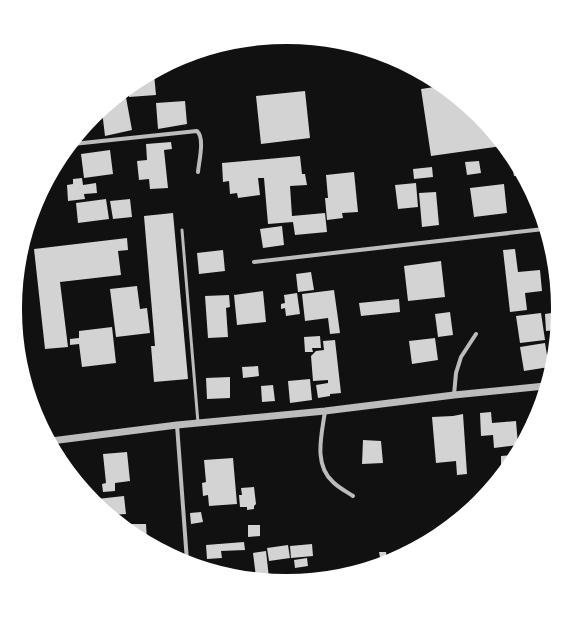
<svg xmlns="http://www.w3.org/2000/svg" width="573" height="618" font-family="Figtree,sans-serif">
<style>
.building{fill:#d3d3d3}
.lines{fill:none;stroke-linecap:round;stroke-linejoin:round}
.service{stroke:#bcbcbc;stroke-width:3}
.minor{stroke:#bcbcbc;stroke-width:4}
.tertiary{stroke:#bcbcbc;stroke-width:7}
</style>
<rect width="100%" height="100%" fill="#111"/>
<path class="building" d="M154,74L156,95L129,97L128,90L136,83Z
M441,86L479,117L502,146L431,156L421,89Z
M305,91L310,138L261,144L256,96Z
M125,92L132,130L105,136L102,111Z
M185,101L187,124L158,129L156,103Z
M171,142L172,149L164,150L168,188L150,189L149,179L139,180L137,161L147,160L146,144Z
M110,150L113,174L84,178L81,154Z
M300,156L302,174H305L307,185L290,186L292,216L325,213L327,232L295,235L293,222L268,224L264,178H258L260,195L238,198L237,193L230,194L229,181L223,182L222,163Z
M511,157L512,158L521,175L514,176Z
M479,161L481,173L467,175L465,162Z
M432,167L433,177L414,179L413,169Z
M354,172L358,212L342,213L343,218L327,220L325,198H328L326,175Z
M82,178L83,185L96,183L97,193L84,194L85,199L68,201L67,185L73,184V179Z
M416,183L418,207L398,209L395,185Z
M504,184L507,213L474,217L470,188Z
M436,192L439,225L422,227L419,193Z
M106,199L109,219L78,223L76,203Z
M130,199L132,217L113,219L110,201Z
M173,213L188,379L154,382L151,346H155L144,216Z
M282,226L284,245L263,248L260,229Z
M127,238L128,250L118,251L121,275L60,282L68,347L45,349L34,249Z
M515,249L518,272L540,270L542,291L525,293L527,310L510,312L503,250Z
M223,250L225,271L199,274L197,253Z
M441,261L445,297L408,301L404,266Z
M311,272L314,290L298,292L296,274Z
M137,286L140,309L147,308L150,333L116,337L110,289Z
M334,290L340,333L330,334L328,318L305,321L302,294Z
M263,291L266,322L237,325L234,295Z
M297,293L300,314L286,316L285,308L281,309V304L285,303L284,295Z
M229,295L230,307L226,308L228,337L208,338L205,296Z
M399,299L400,312L361,316L359,303Z
M450,312L453,335L438,337L435,314Z
M558,312L556,330L546,331L545,314Z
M541,313L545,340L520,343L516,316Z
M112,327L116,363L82,367L79,344L70,345V339L79,338V331Z
M320,336L321,348H312L313,352H305L304,337Z
M435,338L438,360L412,364L409,341Z
M335,340L341,393L330,394V396L318,398L316,385L328,383V380L313,381L311,356L316,351L324,350L323,341Z
M552,340H555L553,357H552Z
M545,343L549,367L524,371L520,347Z
M258,366L259,376L243,378L242,367Z
M230,377V398L207,399L206,378Z
M310,379L312,400L290,403L288,381Z
M273,385L275,401L262,402L261,386Z
M491,412L492,423L516,421L518,445L494,448L493,435L481,436L480,413Z
M463,414L467,474L457,475L456,461L436,463L432,417L453,416Z
M363,440L381,441L383,463L362,464Z
M127,452L130,481L115,483V491L103,492L102,484L106,483L103,454Z
M515,455L503,471H501V456Z
M233,458L237,504L209,506L208,495L203,496L202,483L206,482L204,460Z
M254,487L256,504L254,506V509L247,510V507H240L239,495H242L241,488Z
M124,496L126,514L111,515L98,504L97,499Z
M201,512L203,522L191,524L190,513Z
M132,524H146L147,541L132,532Z
M248,525H260V536L248,537Z
M244,542L245,550L221,551L222,558L207,559L206,545Z
M312,544L313,556L291,558L290,546Z
M288,545L290,558L269,561L267,548Z
M266,551L269,578L256,577L253,553Z
M379,552H386L387,561L381,563Z
M307,558L308,566L295,568L294,560Z
M314,576V578L297,579V577Z
M295,577V580H279V579Z"/>
<g class="lines">
<path class="service" d="M182,230L198,423"/>
<path class="minor" d="M73,144L197,131C205,138 199,161 198,172
M254,262L544,229
M454,395L456,373L461,357L476,334
M325,411C322,434 313,464 333,482C339,488 347,492 353,496
M177,425L187,561"/>
<path class="tertiary" d="M51,441L177,425L325,411L454,395L545,386"/>
</g>
<path d="M0 0H573V618H0ZM286 44H287A264 264 0 0 1 551 308V310A264 264 0 0 1 287 574H286A264 264 0 0 1 22 310V308A264 264 0 0 1 286 44Z" fill="#fff" fill-rule="evenodd"/>
</svg>
